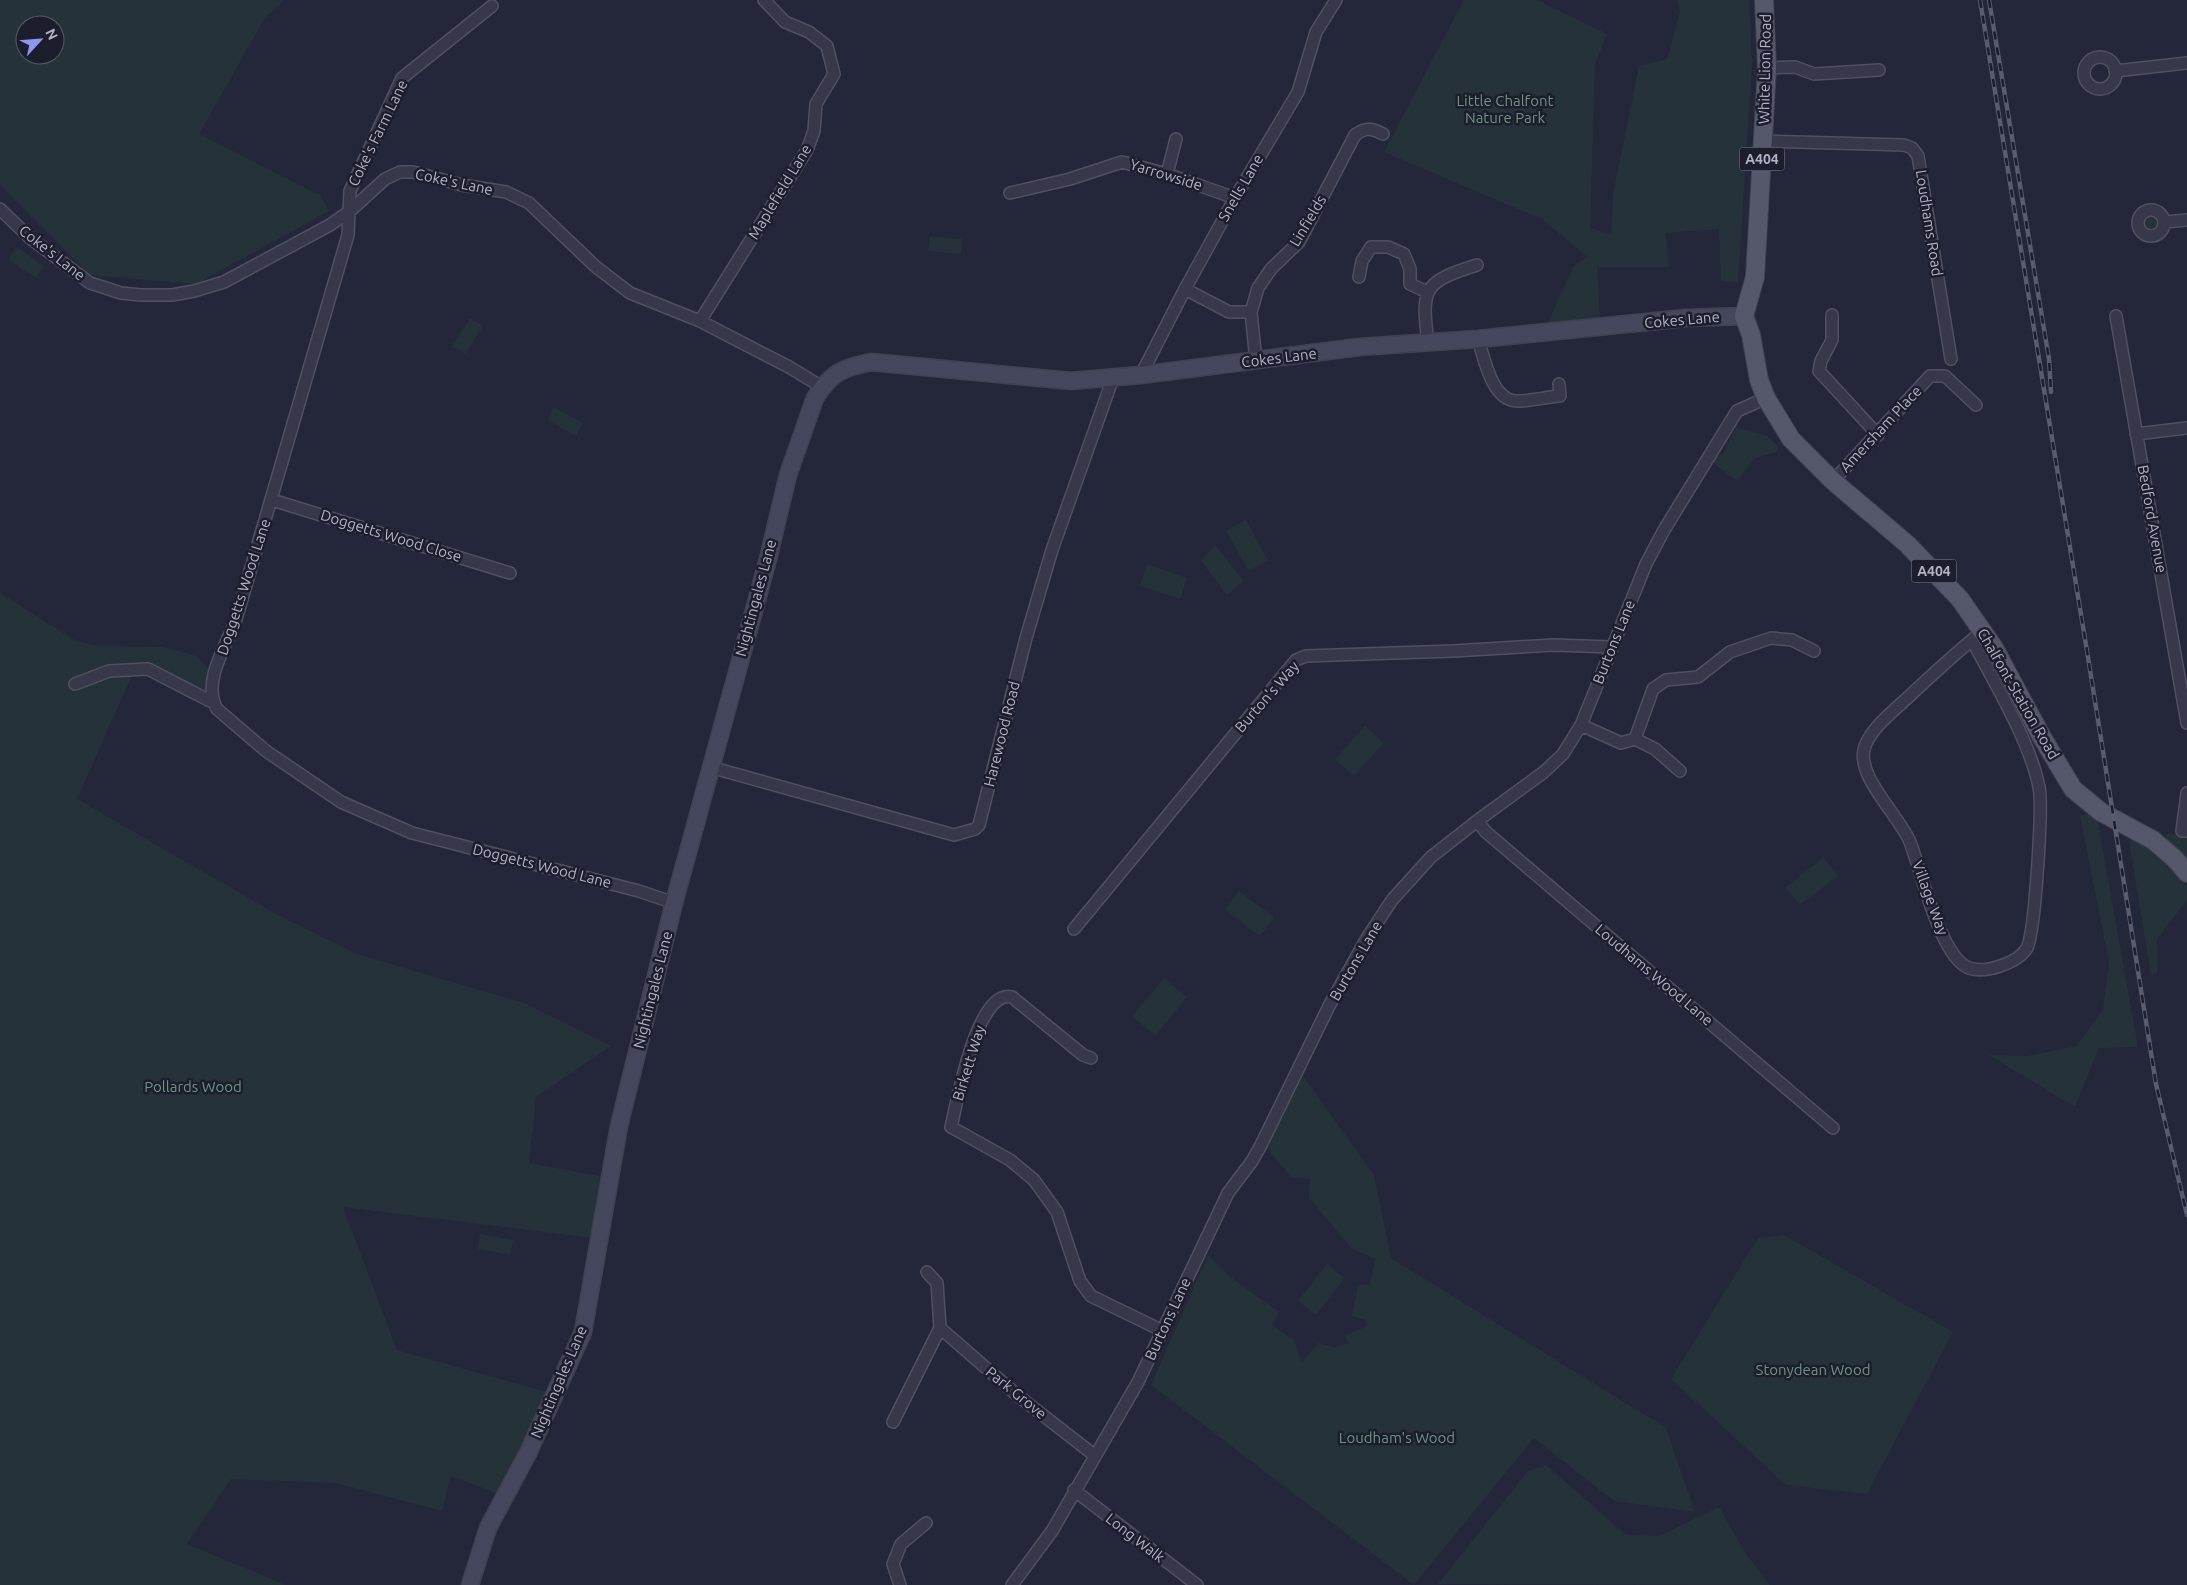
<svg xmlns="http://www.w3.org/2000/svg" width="2187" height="1585" font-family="Ubuntu,sans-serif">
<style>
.green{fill:#26323a;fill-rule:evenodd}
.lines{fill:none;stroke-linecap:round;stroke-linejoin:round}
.street-casing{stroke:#4f5161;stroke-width:14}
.secondary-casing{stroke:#404252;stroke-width:19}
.primary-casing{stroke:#404252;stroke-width:20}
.street{stroke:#37394a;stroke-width:11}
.secondary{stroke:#45475c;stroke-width:16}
.primary{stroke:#55586a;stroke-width:18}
.rail-casing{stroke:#595c70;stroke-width:4.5}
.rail{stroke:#1c1e2e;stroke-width:2.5;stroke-dasharray:8;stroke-linecap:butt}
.labels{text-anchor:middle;stroke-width:5;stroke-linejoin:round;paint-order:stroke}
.shield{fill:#1c1e2e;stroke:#858798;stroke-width:1}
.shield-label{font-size:14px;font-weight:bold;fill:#b2b4c5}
.street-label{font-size:15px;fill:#b2b4c5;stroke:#1c1e2e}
.park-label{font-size:15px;fill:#6b9581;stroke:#1c1e2e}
</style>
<rect width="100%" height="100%" fill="#242639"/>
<path class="green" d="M0,0H284L265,18L199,134L320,195L329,211L196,284L90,275L0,185ZM25,25H55V55H25Z
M1464,0H1538L1607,34L1595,64L1590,228L1611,235L1613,194L1639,66L1667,59L1680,11L1677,0H1749L1752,63L1738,283L1721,281L1719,229L1666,233L1669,267H1597L1600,319L1547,325L1573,267L1587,257L1540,217L1534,216L1384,152Z
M2141 219a10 10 0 1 1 20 0a10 10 0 1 1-20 0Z
M930,236L962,239L961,254L928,251Z
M17,247L44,266L36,278L8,260Z
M470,318L483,326L465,354L452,346Z
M554,407L583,423L576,436L547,420Z
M1736,427L1767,436L1779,447L1776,452L1755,458L1737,481L1712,462L1725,451Z
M1246,520L1268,560L1249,571L1226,531Z
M1215,545L1244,581L1227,595L1201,561Z
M1147,564L1187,578L1180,599L1140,586Z
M0,593L76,641L99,646L164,647L196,656L212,673L207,692L197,701L161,680L133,673L77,799L278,915L357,954L524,1003L611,1046L536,1097L529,1163L600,1176L592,1238L343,1207L397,1350L547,1392L504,1496L451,1476L442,1511L336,1483L231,1479L187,1544L286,1585H0Z
M1365,726L1384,743L1354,776L1335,759Z
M2096,811L2138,1047L2099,1048L2075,1107L1989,1055L2028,1056L2076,1046L2103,1010L2109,963L2080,816Z
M2168,833L2187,837V861L2164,840Z
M2132,835L2165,858L2187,886V900L2157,939V973L2151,975L2129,841Z
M1823,857L1838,876L1800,905L1785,888Z
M1239,891L1275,918L1260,936L1225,910Z
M1164,978L1187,997L1155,1036L1132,1016Z
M1303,1076L1374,1175L1391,1258L1666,1428L1695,1512L1614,1501L1534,1438L1414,1585L1151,1385L1208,1255L1233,1279L1279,1312L1272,1325L1294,1340L1302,1362L1318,1343L1334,1347L1348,1343L1345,1336L1367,1326L1366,1320L1352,1316L1358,1285H1370L1375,1259L1351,1248L1309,1198L1310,1179L1292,1178L1265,1146Z
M480,1234L513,1240L510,1255L478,1249Z
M1784,1235L1953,1332L1867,1494L1786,1485L1671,1379L1758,1238Z
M1327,1264L1345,1278L1316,1315L1298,1301Z
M1546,1465L1626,1535L1659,1536L1719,1507L1746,1554L1770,1585L1438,1584L1528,1471Z"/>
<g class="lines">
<defs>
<path id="street" d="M492,6L402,78L350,191L348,235L235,623C225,647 202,683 217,709L266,751L341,802L412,833L639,891L674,903
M2084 73a16 16 0 1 1 32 0a16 16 0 1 1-32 0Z
M1767,68L1795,67L1814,74L1879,70
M2115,71L2187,63
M1763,141L1904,145L1912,148L1918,156L1951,359
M1167,174L1176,139
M1010,193L1070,179L1122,162L1167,174L1235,198
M0,209L30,238L90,283L121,293L141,295H172L194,291L224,282L330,225L350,211L385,179L400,172H413L462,185L506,192L529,203L596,267L630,293L700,321L789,367L822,387
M2138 223a13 13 0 1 1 26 0a13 13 0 1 1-26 0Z
M2164,222L2187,220
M1359,277L1362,261L1371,247H1388L1404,254L1410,269V284L1427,292
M1185,289L1229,312H1251
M1832,315V340L1821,361L1819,371L1878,435
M2116,316L2187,723
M700,321L807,150L814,131L816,104L834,74L827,46L809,32L785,22L764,0
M1478,339C1484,358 1492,401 1517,401C1531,401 1546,397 1560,396L1559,384
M1428,343C1421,288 1423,282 1477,265
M1256,361L1251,312L1258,288L1271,269L1299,242L1355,135C1366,127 1371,128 1383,134
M1141,375L1185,289L1235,198L1298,92L1316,32L1336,0
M2136,434L2187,428
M1833,481L1930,376H1945L1976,405
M272,500L510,573
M1972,640C1994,682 2030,741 2039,787C2043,806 2035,932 2027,948C2018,963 1985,974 1969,968C1940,957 1921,870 1910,842C1899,815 1854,775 1865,746C1872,728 1890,714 1904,701C1930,677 1955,653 1983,631
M75,684L109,671L148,669L214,703
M1581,725L1621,743L1635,739L1653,689L1666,680L1698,677L1730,652L1771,638L1792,640L1814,651
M1635,739L1655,749L1680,771
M710,767L954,835L975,829L979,825L1026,638L1052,550L1113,378
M2187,793L2182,831H2187
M1477,821L1486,832L1833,1128
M1074,929L1296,660L1306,656L1453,651L1553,645L1611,647
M1091,1058L1083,1055L1012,997C977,988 957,1102 951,1127L1010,1160L1034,1180L1057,1212L1080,1281L1091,1296L1163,1331
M940,1328L1017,1395L1094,1455
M893,1422L940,1328L937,1283L927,1272
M1074,1490L1197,1585
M900,1585L893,1564L901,1544L926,1523
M1012,1585L1052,1531L1138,1382L1228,1193L1252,1161L1260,1147L1329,1006L1367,938L1392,900L1431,857L1477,821L1544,772L1563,754L1581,725L1646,564L1664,530L1737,411L1766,398"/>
<path id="secondary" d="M470,1585L488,1528L528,1453L583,1332L619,1126L674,903L768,559L788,475L815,398C832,372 842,368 871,362L1071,381L1141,375L1359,347L1478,339L1686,318L1744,316"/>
<path id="primary" d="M1764,0L1767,68L1755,277L1744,316L1751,335L1759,380L1766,398L1791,439L1833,481L1907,544L1960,599L1994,648L2043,739L2073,789L2101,812L2153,840L2175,859L2187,873"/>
</defs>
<use href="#street" class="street-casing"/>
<use href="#secondary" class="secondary-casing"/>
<use href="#primary" class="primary-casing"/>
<use href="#street" class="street"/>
<use href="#secondary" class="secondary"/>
<use href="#primary" class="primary"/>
<defs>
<path id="rail" d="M1980,0L2087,651L2156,1084L2187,1215
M1989,0L2049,359L2051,392"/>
</defs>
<use href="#rail" class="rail-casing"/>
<use href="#rail" class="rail"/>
</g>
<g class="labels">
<g class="shield">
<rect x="1739.5" y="147.5" width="45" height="23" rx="4"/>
<rect x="1911.5" y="559.5" width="45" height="23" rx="4"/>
</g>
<g class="shield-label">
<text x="1762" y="164">A404</text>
<text x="1934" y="576">A404</text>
</g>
<g class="street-label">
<text transform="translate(1765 69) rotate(-89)" y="5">White Lion Road</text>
<text transform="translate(378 133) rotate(-64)" y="5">Coke's Farm Lane</text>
<text transform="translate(1166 175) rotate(17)" y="5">Yarrowside</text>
<text transform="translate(454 182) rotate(12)" y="5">Coke's Lane</text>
<text transform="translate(1241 188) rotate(-60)" y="5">Snells Lane</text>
<text transform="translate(780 192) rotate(-59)" y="5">Maplefield Lane</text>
<text transform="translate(1308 221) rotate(-59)" y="5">Linfields</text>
<text transform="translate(1929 223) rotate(81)" y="5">Loudhams Road</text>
<text transform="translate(52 253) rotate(38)" y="5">Coke's Lane</text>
<text transform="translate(1682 320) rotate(-5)" y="5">Cokes Lane</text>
<text transform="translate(1279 358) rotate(-7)" y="5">Cokes Lane</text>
<text transform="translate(1881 429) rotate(-47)" y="5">Amersham Place</text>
<text transform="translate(2152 519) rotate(80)" y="5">Bedford Avenue</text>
<text transform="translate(391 536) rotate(17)" y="5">Doggetts Wood Close</text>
<text transform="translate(244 587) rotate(-72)" y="5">Doggetts Wood Lane</text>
<text transform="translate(756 598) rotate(-75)" y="5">Nightingales Lane</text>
<text transform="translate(1614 642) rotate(-68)" y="5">Burtons Lane</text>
<text transform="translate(2018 694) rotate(60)" y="5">Chalfont Station Road</text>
<text transform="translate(1267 697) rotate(-49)" y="5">Burton's Way</text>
<text transform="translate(1002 734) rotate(-76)" y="5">Harewood Road</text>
<text transform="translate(542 866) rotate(14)" y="5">Doggetts Wood Lane</text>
<text transform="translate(1930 898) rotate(70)" y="5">Village Way</text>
<text transform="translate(1356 961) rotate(-60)" y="5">Burtons Lane</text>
<text transform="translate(1654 975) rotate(40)" y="5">Loudhams Wood Lane</text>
<text transform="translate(653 990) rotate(-76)" y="5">Nightingales Lane</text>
<text transform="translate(969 1063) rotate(-73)" y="5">Birkett Way</text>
<text transform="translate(1168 1319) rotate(-65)" y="5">Burtons Lane</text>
<text transform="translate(559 1382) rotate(-67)" y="5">Nightingales Lane</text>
<text transform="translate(1016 1393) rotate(39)" y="5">Park Grove</text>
<text transform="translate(1135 1538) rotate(38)" y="5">Long Walk</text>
</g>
<g class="park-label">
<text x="1505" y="106">Little Chalfont<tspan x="1505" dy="17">Nature Park</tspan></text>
<text x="193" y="1092">Pollards Wood</text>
<text x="1813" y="1375">Stonydean Wood</text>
<text x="1397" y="1443">Loudham's Wood</text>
</g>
</g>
<g transform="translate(40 40) rotate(64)"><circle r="24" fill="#1c1e2e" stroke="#585a6a"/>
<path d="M0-4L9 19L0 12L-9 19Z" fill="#8c95f0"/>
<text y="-8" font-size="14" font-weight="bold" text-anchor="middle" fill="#b2b4c5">N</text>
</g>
</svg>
